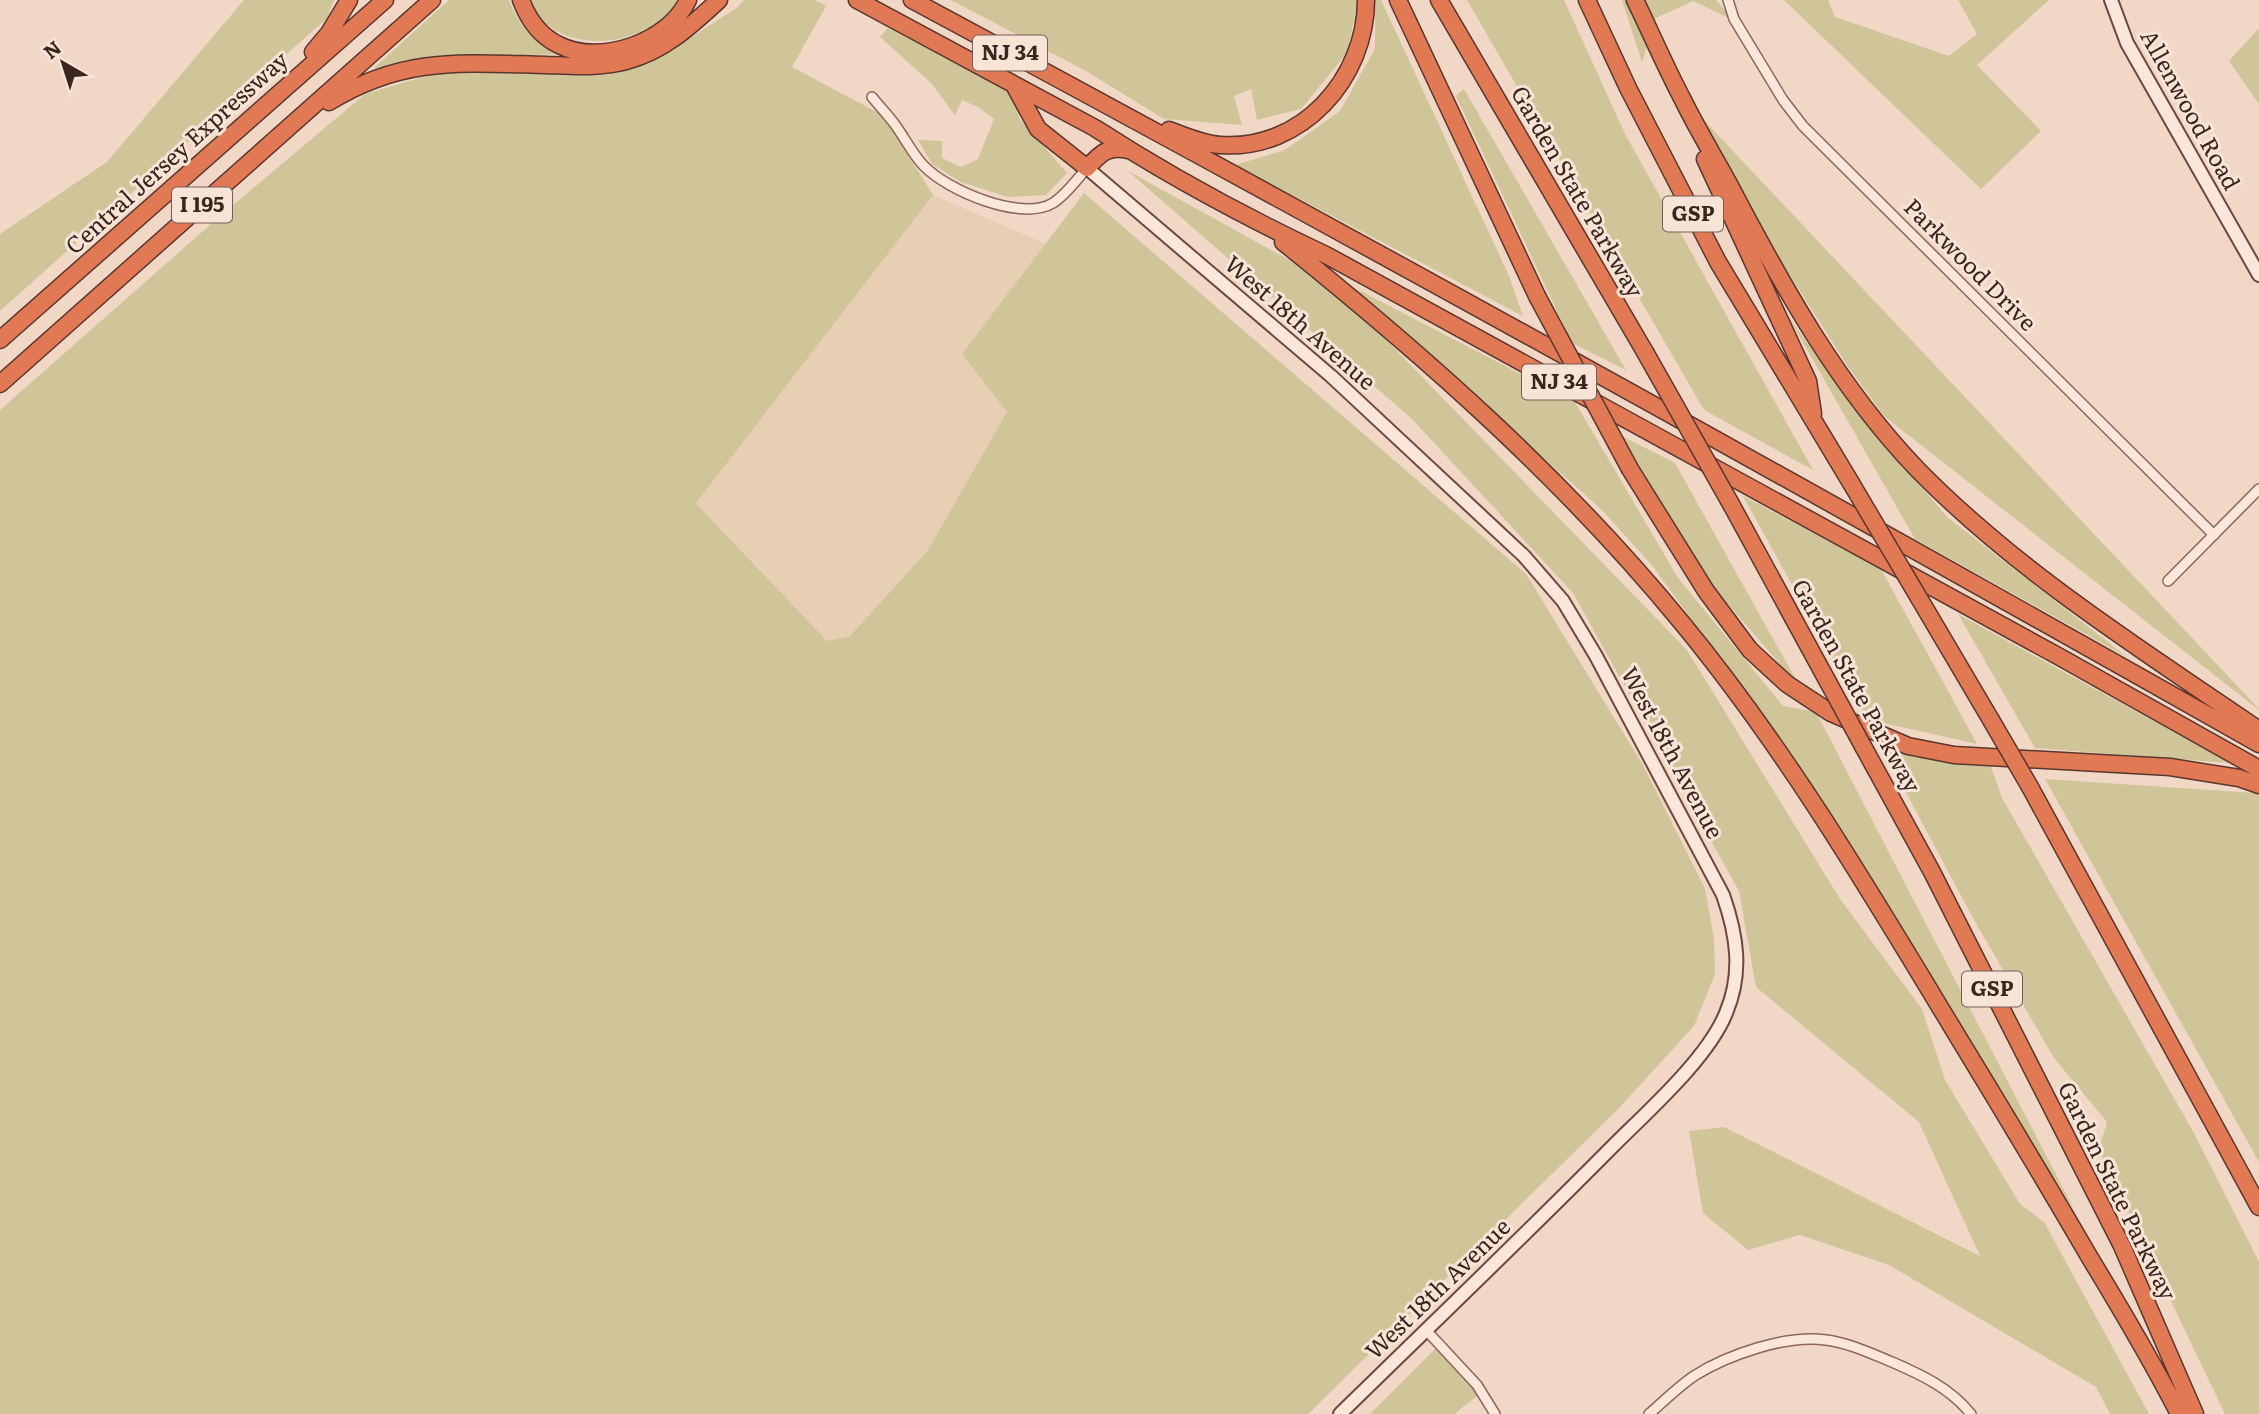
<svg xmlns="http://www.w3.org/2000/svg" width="2259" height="1414" font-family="Literata,serif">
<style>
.farmland{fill:#e6cfb3}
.green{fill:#cfc599}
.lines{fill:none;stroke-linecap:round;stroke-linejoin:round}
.street-casing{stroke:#8c665a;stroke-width:12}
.secondary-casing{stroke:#6e483e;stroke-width:16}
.highway-casing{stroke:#5a362f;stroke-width:19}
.street{stroke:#fae7d9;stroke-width:9}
.secondary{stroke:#fae7d9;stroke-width:12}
.highway{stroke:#e17a54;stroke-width:16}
.highway-bridge-casing{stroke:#5a362f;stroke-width:19;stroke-linecap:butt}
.highway-bridge{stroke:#e17a54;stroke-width:16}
.labels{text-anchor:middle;stroke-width:6;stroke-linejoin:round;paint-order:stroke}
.shield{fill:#f7e4d6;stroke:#745e56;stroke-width:2}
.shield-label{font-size:21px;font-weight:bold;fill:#3c241f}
.street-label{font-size:23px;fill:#3c241f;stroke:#f7e4d6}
</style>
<rect width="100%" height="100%" fill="#f0d7c6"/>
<path class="farmland" d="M933,195L1046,244L962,354L1007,412L928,550L850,636L827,641L696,502Z"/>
<path class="green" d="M244,0H334L327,18L0,311V234L107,162Z
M449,0H509C523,35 534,39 567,54L419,58L373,69Z
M530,0H677C649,50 552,59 530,0Z
M744,0H815L826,6L792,67L884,116L933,195L696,503L827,641L850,636L928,550L1007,412L962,354L1084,193L1526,574L1643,765L1705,889L1714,938L1715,974L1694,1026L1619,1108L1308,1414H0V410L219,217L365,94L440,72L609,75L662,56L738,7Z
M951,0H1358L1347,53L1301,109L1257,120L1251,89L1234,96L1242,125L1164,119L1086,71Z
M1375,0H1381L1509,276L1523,316L1235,165L1285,150L1340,111L1375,49Z
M1467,0H1564L1625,134L1813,470L1704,410Z
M1622,0H1716L1733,20L1693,1L1656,18L1642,62Z
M1784,0H1828L1835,17L1949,56L1977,34L1958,0H2049L1977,65L2041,131L1981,189Z
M888,28L1014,95L1020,119L1067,173L1046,195L1008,197L961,182L932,164L918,140L942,141V158L961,167L978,159L994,119L978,107L962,100L955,115L931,83L880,37Z
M2259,28V104L2229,61Z
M1464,89L1626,370L1572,343L1456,96Z
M1699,115L2259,709V710L1884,416L1847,365L1752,216L1720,148Z
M1128,171L1331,283L1687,650L1840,899L1922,1009L1945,1080L2020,1204L2044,1222L2149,1414H2110L2096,1387L1889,1265L1800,1235L1748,1250L1703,1213L1689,1131L1724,1127L1980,1256L1919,1122L1756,987L1739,891L1573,593L1412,419Z
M1347,284L1575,402L1678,578L1783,706L1816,712L2076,1213L1746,694L1651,564L1601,509Z
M1788,316L1845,396L1947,517L2127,657L1915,539Z
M1620,435L1675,463L1800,687L1712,586Z
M1743,496L1881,569L1977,744L1866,719Z
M1958,614L2230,763L2035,748Z
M1879,742L1954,763L1990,764L2002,798L2194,1133L2259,1262V1414H2225L2099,1150L2107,1122L2054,1058L1973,918Z
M2045,779L2255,793L2259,796V1162Z
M1437,1347L1481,1393L1454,1414H1370Z"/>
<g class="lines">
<defs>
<path id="street" d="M1728,0L1734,19L1783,100L1803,126L2214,535
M872,97C880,107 889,116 896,126C906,140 913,155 924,166C948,191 1022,222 1053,203C1066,195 1077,179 1087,168
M2168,581L2259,489
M1426,1330L1477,1385L1495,1414
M1649,1414C1664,1401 1678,1387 1694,1376C1727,1355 1787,1334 1826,1340C1849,1343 1870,1353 1892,1362C1922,1375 1950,1388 1971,1414"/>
<path id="secondary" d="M2111,0L2127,43L2259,275
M1087,168L1331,376L1524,556L1563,601L1596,656L1723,895C1737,935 1743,973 1726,1013C1708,1058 1648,1111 1613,1146C1523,1237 1431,1325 1340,1414"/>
<path id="highway" d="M521,0C528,19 540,36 559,45C600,66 669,42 688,0
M857,0L1095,128C1169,176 1247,218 1326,255L2058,656L2259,769
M912,0C1364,243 1813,492 2259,744
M1398,0L1537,296
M1439,0L1645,352
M1587,0L1628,88L1718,262L1851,483
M1635,0C1651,33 1666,68 1683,100C1697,129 1714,156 1729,184C1782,285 1838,387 1918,470C2018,572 2142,650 2259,730
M313,52L329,33L349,0
M1014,85L1038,129L1087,168C1100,154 1108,145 1128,150
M329,102C403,56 463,63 546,65C573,66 600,68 626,61C664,51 691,26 719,0
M1169,130C1185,136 1203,144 1220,145C1302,151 1366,78 1366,0
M1705,159L1808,381L1813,414
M1283,242C1427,358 1564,479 1682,623C1795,760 1883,914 1975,1065C2014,1129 2052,1193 2090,1258C2121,1309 2152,1361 2179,1414
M0,340L385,0
M0,384L432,0
M1630,469L1706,591L1750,650L1787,684L1831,713L1908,746L1954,755L2170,767L2239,778L2259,785
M1732,506L1828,682
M1919,598L1991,720
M1864,748L1932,872L2122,1246L2195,1414
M2030,787L2259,1207"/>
</defs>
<use href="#street" class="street-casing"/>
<use href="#secondary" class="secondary-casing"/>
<use href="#highway" class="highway-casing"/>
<use href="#street" class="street"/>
<use href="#secondary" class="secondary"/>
<use href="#highway" class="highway"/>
<defs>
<path id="highway-bridge" d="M1537,296L1630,469
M1645,352L1732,506
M1851,483L1919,598
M1828,682L1864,748
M1991,720L2030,787"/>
</defs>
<use href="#highway-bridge" class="highway-bridge-casing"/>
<use href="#highway-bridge" class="highway-bridge"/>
</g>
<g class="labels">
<g class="shield">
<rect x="973" y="35.5" width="74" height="35" rx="5"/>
<rect x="172" y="187.5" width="60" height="35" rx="5"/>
<rect x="1663" y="196.5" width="60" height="35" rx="5"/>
<rect x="1522" y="364.5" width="74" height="35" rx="5"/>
<rect x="1962" y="971.5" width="60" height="35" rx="5"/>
</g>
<g class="shield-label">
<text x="1010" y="60">NJ 34</text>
<text x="202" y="212">I 195</text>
<text x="1693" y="221">GSP</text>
<text x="1559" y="389">NJ 34</text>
<text x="1992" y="996">GSP</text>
</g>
<g class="street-label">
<text transform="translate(2190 110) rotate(61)" y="8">Allenwood Road</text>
<text transform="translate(177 153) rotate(-42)" y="8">Central Jersey Expressway</text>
<text transform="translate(1577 192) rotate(60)" y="8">Garden State Parkway</text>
<text transform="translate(1970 265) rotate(45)" y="8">Parkwood Drive</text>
<text transform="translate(1300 323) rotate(41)" y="8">West 18th Avenue</text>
<text transform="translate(1856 686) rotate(61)" y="8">Garden State Parkway</text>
<text transform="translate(1672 753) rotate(62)" y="8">West 18th Avenue</text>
<text transform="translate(2117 1191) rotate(64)" y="8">Garden State Parkway</text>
<text transform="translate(1438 1289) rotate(-44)" y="8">West 18th Avenue</text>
</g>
</g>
<g transform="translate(63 63) rotate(321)" stroke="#f7e4d6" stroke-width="5" paint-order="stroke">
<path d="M0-5L12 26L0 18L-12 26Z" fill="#3c241f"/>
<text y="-10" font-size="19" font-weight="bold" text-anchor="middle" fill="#3c241f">N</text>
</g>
</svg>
